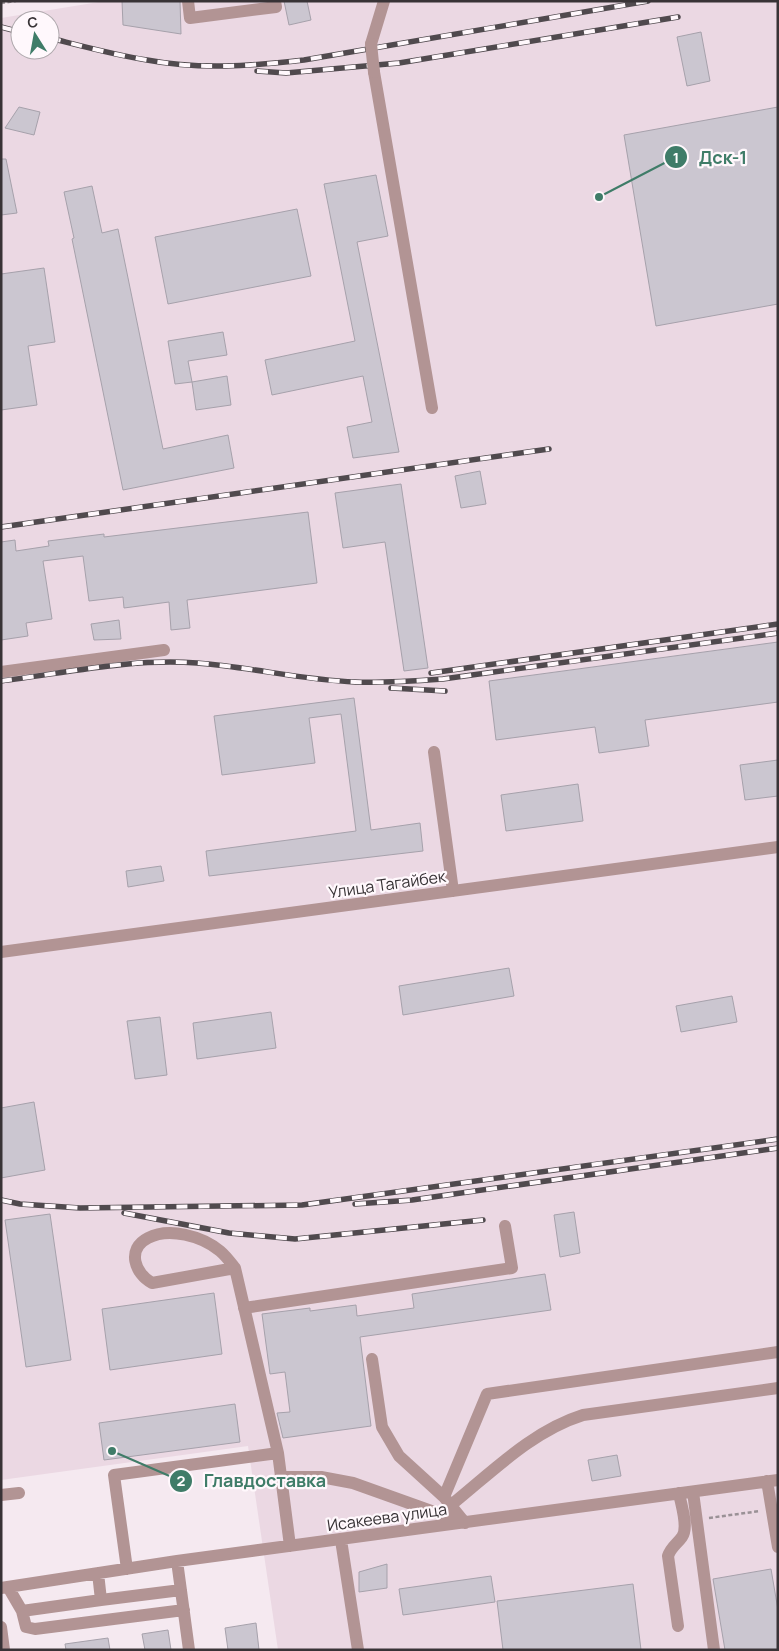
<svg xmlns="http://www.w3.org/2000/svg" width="779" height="1651" font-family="Manrope,sans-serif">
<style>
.built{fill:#ebd8e3;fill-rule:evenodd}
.building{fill:#cbc6d0;stroke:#a6a1ab}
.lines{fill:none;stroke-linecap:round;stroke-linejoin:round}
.path{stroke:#9a9196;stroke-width:2.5;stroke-dasharray:4 2.5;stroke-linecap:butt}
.minor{stroke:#b29494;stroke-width:12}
.rail-casing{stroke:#504a4e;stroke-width:5.5}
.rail{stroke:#fff8fc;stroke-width:4;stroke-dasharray:11;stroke-linecap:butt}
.minor-bridge{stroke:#b29494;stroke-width:12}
.labels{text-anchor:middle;stroke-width:4.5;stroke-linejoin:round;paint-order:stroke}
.street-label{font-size:16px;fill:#383336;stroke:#fff8fc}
.leader{fill:none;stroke:#3f7c68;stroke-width:2}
.callout-dot{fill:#3f7c68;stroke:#fff8fc;stroke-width:2}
.mark-label{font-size:15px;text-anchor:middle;font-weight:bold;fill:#fff}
.callout-label{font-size:18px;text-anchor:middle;font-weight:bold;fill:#3f7c68;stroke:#fff8fc;stroke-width:4.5;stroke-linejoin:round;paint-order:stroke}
</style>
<rect width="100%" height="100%" fill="#f5e9f0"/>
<path class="built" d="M105,1H778V1650H278L248,1446L1,1480V18ZM20,20H50V50H20Z"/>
<path class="building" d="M122,1H180L181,34L123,25Z
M284,1H307L311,20L289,25Z
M701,32L710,81L687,86L677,37Z
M19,107L40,112L34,135L5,128Z
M778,107V304L656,326L624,135Z
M1,159H6L17,213L1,215Z
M376,175L388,236L357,242L399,452L353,458L347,427L372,422L363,376L272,395L265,360L355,341L324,184Z
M92,186L102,233L118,229L163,449L228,435L234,468L123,490L72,239L74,238L64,192Z
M297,209L311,276L168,304L155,237Z
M44,268L55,342L28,346L37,405L1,410V274Z
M223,332L227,355L188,361L192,382L175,384L168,341Z
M227,376L231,405L196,410L192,382Z
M480,471L486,504L461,508L455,476Z
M401,484L428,668L404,671L385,542L343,548L335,493Z
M308,512L317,583L187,600L190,628L171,630L169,602L124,608L123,597L89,601L83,556L43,561L52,619L26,623L28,636L1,640V542L15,540L16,551L49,546L48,541L104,534V537Z
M119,620L121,639L94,640L91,624Z
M778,642V702L645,720L649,746L599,753L595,727L496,740L489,681Z
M354,698L371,830L420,823L423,851L209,876L206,851L356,831L341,714L309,718L315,763L222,775L214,716Z
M778,760V796L745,800L740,765Z
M578,784L583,821L506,831L501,795Z
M161,866L164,881L128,887L126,871Z
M509,968L514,996L403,1015L399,986Z
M732,996L737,1022L681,1032L676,1006Z
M271,1012L276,1048L197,1059L193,1023Z
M160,1017L167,1075L135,1079L127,1021Z
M34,1102L45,1170L1,1178V1108Z
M574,1212L580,1253L560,1257L554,1215Z
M50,1214L71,1360L26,1367L5,1220Z
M545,1274L551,1310L360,1337L371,1426L283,1438L277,1413L290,1412L285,1372L270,1374L262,1314L310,1308V1311L356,1305L357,1316L414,1308L412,1294Z
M214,1293L222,1354L110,1370L102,1309Z
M235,1404L240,1442L104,1460L99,1423Z
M617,1455L621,1476L592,1481L588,1460Z
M387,1564V1588L359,1592V1572Z
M771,1569L778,1610V1650H725L713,1579Z
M491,1576L495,1602L403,1615L399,1589Z
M633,1584L641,1650H503L497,1601Z
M256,1623L259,1650H228L225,1628Z
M168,1630L171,1650H145L142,1634Z
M108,1638L110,1650H66L65,1644Z"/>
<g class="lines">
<path class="path" d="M1,3L16,1
M709,1518L760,1511"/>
<path class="minor" d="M188,1L190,18L276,7L275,1
M371,44L384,1
M374,72L432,408
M1,672L164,650
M434,752L453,891
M1,952L778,847
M235,1268C231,1263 226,1256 220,1251C202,1236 169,1227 148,1238C126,1249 135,1274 152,1283L235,1268L278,1453
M244,1308L512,1268L505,1226
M372,1359L382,1427L399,1456L444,1497
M281,1477H321L353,1483L462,1522
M767,1481L778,1547
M693,1492L714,1650
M1,1495L19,1493
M451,1505C492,1472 532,1431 583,1415L778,1388
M465,1523L444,1497L487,1394L778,1352
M341,1540L358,1650
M177,1561L189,1650
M127,1569L114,1475L278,1453L290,1546
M8,1587L22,1611L101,1600L98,1573
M1,1588L177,1561L778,1480
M101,1600L181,1590
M22,1611L26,1627L35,1629L184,1610
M678,1626L668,1556C671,1547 677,1544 682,1537C689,1527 681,1505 679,1493
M1,1627L4,1650"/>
<defs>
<path id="rail" d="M1,27L20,32
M50,38C82,46 115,55 147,60C200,70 252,66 304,60L648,1
M257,71L286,73L399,63L678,17
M1,527L549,449
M431,673L778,624
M1,681C65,673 132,658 197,663C250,667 303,680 355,682C385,683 414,681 443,679L778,633
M391,688L445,691
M1,1200L20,1204L80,1208L302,1205L778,1139
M355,1204L412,1200L778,1148
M124,1213L229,1233L295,1239L483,1220"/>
</defs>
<use href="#rail" class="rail-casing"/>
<use href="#rail" class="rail"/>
<path class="minor-bridge" d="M371,44L374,72"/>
</g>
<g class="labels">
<g class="street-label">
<text transform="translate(387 884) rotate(-8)" y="6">Улица Тагайбек</text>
<text transform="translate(387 1517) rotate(-8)" y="6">Исакеева улица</text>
</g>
</g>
<path class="leader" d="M599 197L676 157M112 1451L181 1481"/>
<g class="callout-dot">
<circle cx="599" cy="197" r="5"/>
<circle cx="112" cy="1451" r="5"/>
<circle cx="676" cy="157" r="12"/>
<circle cx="181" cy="1481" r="12"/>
</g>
<g class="mark-label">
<text x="676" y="163">1</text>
<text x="181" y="1486">2</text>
</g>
<g class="callout-label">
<text x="723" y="164">Дск-1</text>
<text x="265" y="1487">Главдоставка</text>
</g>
<rect width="779" height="1651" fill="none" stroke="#383336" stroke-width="5"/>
<g transform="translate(35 35) rotate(349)"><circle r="24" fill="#fff8fc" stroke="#afa9ad"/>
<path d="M0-4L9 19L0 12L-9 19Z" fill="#3f7c68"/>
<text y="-8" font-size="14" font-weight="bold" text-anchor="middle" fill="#383336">С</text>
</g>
</svg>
